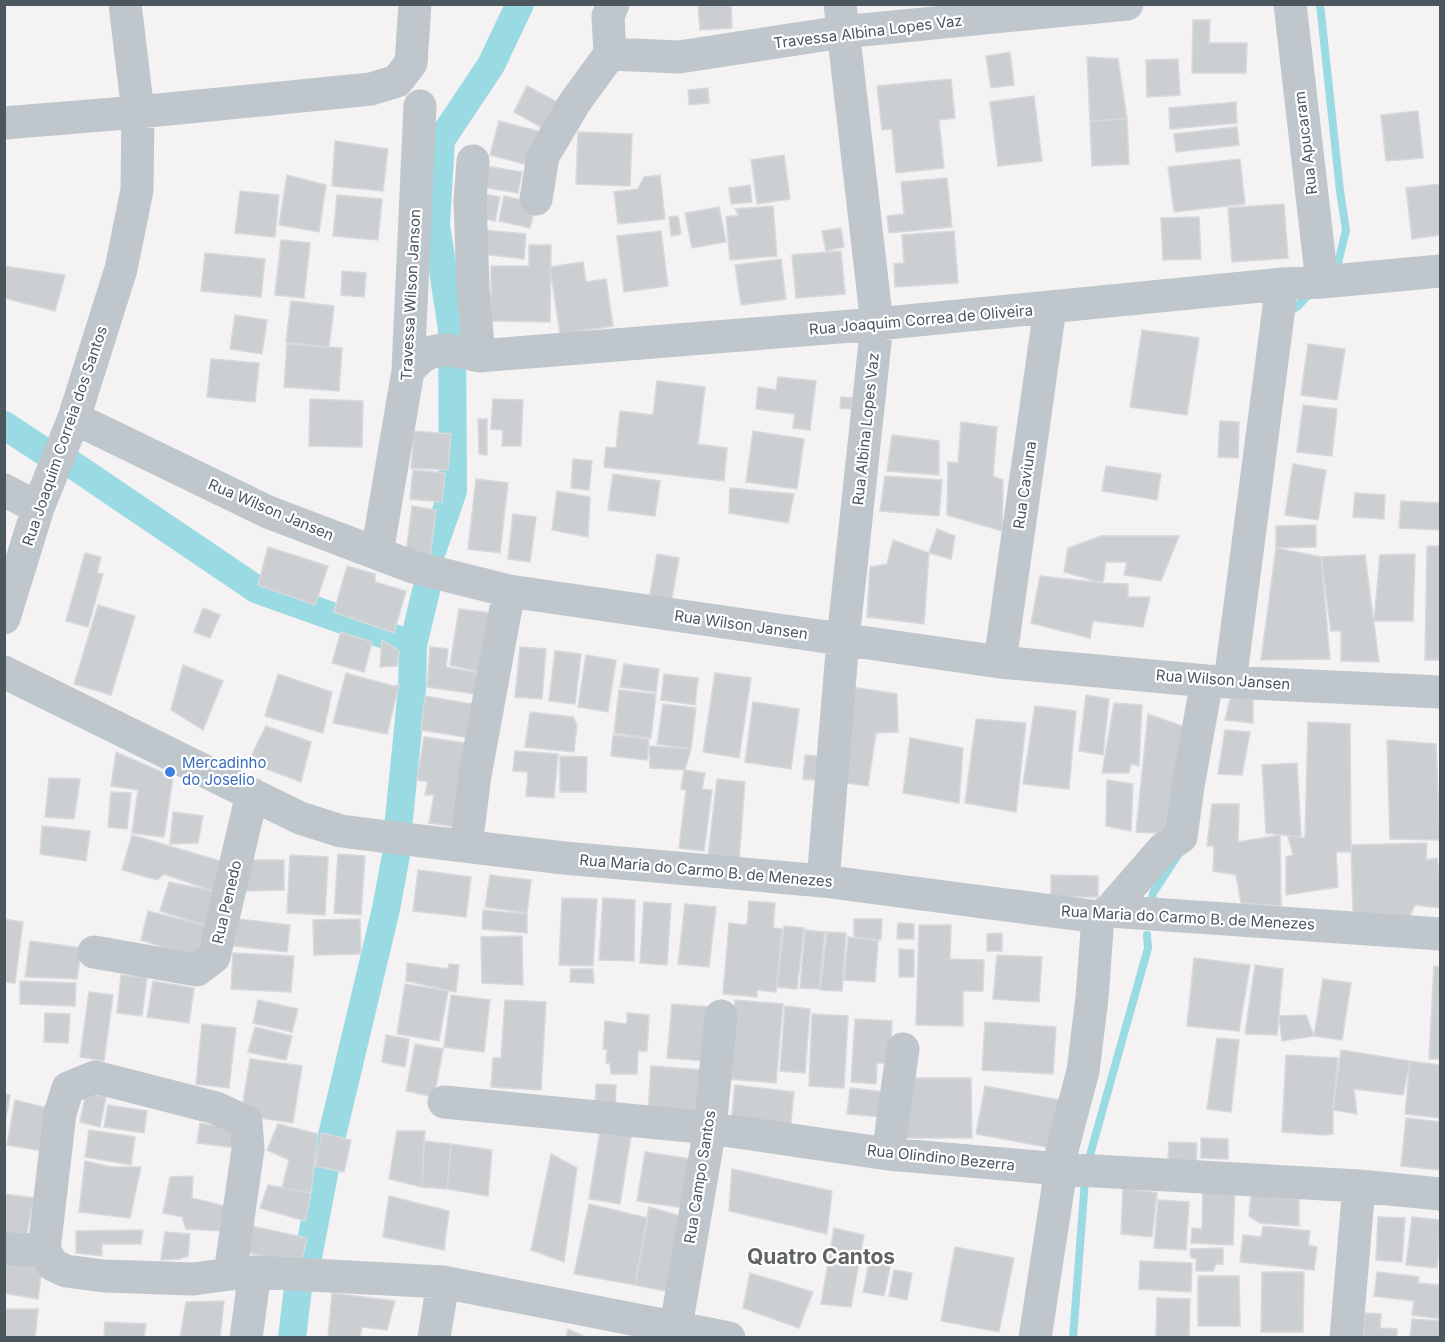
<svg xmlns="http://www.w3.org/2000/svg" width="1445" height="1342" font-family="Inter,sans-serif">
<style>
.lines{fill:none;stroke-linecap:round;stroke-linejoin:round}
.stream{stroke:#99dae3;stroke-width:8}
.canal{stroke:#99dae3;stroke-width:28}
.building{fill:#cccfd2;stroke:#d7d9dc;stroke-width:1.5}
.minor{stroke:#bfc7cc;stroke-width:33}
.shop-dot{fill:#3f7fe0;stroke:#fff;stroke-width:2}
.labels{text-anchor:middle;stroke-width:4.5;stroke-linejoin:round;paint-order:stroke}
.street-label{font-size:15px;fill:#4c565d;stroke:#fff}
.shop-label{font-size:15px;fill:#366cbe;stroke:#fff;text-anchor:start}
.district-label{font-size:21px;font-weight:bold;fill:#5f6366;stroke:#fff}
</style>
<rect width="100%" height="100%" fill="#f4f2f2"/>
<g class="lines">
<path class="stream" d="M1320,4L1340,191L1346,230L1338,263L1331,271
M1286,314L1298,306L1310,293
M1151,904L1153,893L1178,855
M1090,1155L1148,948L1147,935
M1073,1338L1085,1180"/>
<path class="canal" d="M4,425L48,454
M70,463L256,589L413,645
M430,557L453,491L452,329L436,225L441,140L491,65L520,4
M398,829L412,689L413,645L426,591
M308,1257L329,1148L386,909L396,855
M292,1338L298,1288"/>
</g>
<path class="building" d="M698,4H731L732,28L700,30Z
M1193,20H1210L1209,43H1247L1246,73H1192Z
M1010,52L1014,85L991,88L986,56Z
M1087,57L1118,59L1127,119L1090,121Z
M1178,59L1180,95L1147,97L1146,60Z
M951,79L955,118L939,120L944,168L896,173L892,129L882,130L877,86Z
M527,86L565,106L551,133L514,112Z
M708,88L709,103L689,105L688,90Z
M1034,96L1042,161L998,166L990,102Z
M1236,102L1237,123L1170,129L1169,108Z
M1418,111L1423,158L1386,161L1381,115Z
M1127,119L1129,164L1092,166L1090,121Z
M499,121L545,133L536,167L490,155Z
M1237,127L1239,145L1176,152L1174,134Z
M578,132L632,134L630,186L576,184Z
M335,141L388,149L383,191L332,186Z
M784,155L790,199L757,204L751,160Z
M1240,159L1245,204L1174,212L1168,167Z
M486,166L522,172L518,193L482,187Z
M287,175L326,185L319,232L279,225Z
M660,175L665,219L618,224L614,192L638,189L644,177Z
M947,178L952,227L889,233L887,216L904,214L901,182Z
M1440,184V235L1412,239L1406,188Z
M750,185L752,202L731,204L729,188Z
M240,191L279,195L275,237L235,233Z
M485,194L500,197L495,221L481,218Z
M337,195L382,199L378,240L333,236Z
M504,196L536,203L530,228L499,221Z
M1284,204L1288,258L1232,262L1228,208Z
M773,206L777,256L730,260L726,217L739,215L735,209Z
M719,207L726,242L692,248L685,213Z
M678,216L681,234L671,236L669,217Z
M1199,217L1201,259L1163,260L1161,218Z
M841,228L844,247L826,251L822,231Z
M485,230L526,234L524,259L482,254Z
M661,231L668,286L624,292L617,236Z
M954,231L958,283L895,287L894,264L904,263L902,235Z
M281,240L310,243L304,298L275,295Z
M529,245H551L550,322L491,321V266H529Z
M841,251L845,294L796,298L792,255Z
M205,253L265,259L261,297L201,291Z
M781,259L786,299L741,305L735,265Z
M583,262L586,282L606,279L613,326L560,334L550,267Z
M4,266L65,275L55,311L4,298Z
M342,271L366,273L364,297L341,295Z
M291,301L334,306L329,347L286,342Z
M235,315L267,320L262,354L230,349Z
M1142,330L1199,338L1187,415L1130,407Z
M287,344L342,348L339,391L284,387Z
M1308,344L1345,349L1337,400L1301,395Z
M211,359L259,363L255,402L207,397Z
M778,377L816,381L810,430L793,428L795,414L756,409L758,387L776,390Z
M657,381L705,387L698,444L727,448L724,481L604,467L606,447L616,448L620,411L653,415Z
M841,397L852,398L851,409L840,408Z
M310,399L363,401L362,447L309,446Z
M493,399L523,400L521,446H502L503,430L491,429Z
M1303,405L1337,409L1332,456L1297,452Z
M478,419H487V455L479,454Z
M1220,421L1239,422L1238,458L1218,457Z
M961,422L997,427L993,476L1003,480L1002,531L947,515L948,462L958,463Z
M414,431L451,434L448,470L411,468Z
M753,431L804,439L797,489L746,482Z
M892,435L939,441V475L887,471Z
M573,459L592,461L589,490L571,488Z
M1293,464L1326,470L1318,520L1285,515Z
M1106,466L1161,474L1157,500L1102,491Z
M413,470L445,473L442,502L410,499Z
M613,474L660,481L655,516L608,510Z
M885,476L942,480L939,516L880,511Z
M476,479L508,483L500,553L468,549Z
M730,488L794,494L788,523L729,513Z
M557,491L590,497L588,537L552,530Z
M1355,493L1385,495L1384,519L1353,517Z
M1401,501L1440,503V530L1399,528Z
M412,506L436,510L430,557L406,553Z
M513,514L536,517L530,562L508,559Z
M1316,525V547L1276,548V526Z
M937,529L955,536L951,559L929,553Z
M1101,536H1179L1161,581L1124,575L1127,562H1106L1103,583L1064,572L1068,548Z
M893,540L929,553L924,624L867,617L870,567L887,564Z
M1427,546H1440V660H1425Z
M268,547L328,566L315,605L258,585Z
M1276,548L1321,557L1330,659L1261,660Z
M85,553L101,557L97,573L103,574L88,627L66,621Z
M657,554L679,558L671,604L649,600Z
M1415,554L1413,621H1374L1380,555Z
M1365,555L1379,662L1341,661V631H1331L1321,557Z
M347,566L375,574V582L406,591L394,633L334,612Z
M1040,576L1103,583L1128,584V597H1150L1143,627L1093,621L1090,638L1031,623Z
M98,605L135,616L111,695L74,684Z
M203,608L220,615L210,638L194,632Z
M459,609L491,613L480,672L450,665Z
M341,632L372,642L364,672L332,663Z
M382,640L399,651L397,666L380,667Z
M430,647L448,649L446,667L479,673L475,694L427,687Z
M520,647L546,649L542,699L515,697Z
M555,651L581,654L575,704L549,701Z
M586,655L616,660L608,712L578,707Z
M624,664L659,669L656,692L620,687Z
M183,665L223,681L203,730L171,710Z
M346,673L393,686L399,685L387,734L333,723Z
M715,673L751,678L739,758L703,752Z
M278,674L332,692L323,733L265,716Z
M664,674L698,678L695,705L661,700Z
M851,687L897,694L898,732L876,733L868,786L840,782Z
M619,690L656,694L651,738L614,733Z
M1231,694L1253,695V723L1225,720Z
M1086,695L1109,699L1103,755L1079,751Z
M425,696L478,705L470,738L421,730Z
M753,702L799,709L791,769L745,762Z
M1114,703L1142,705L1139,766L1131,764L1129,773H1102Z
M663,704L696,708L691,749L657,744Z
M1035,706L1076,711L1069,789L1023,784Z
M530,712L573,717L577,725L574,752L525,747Z
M1148,714L1188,728L1176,834L1136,832Z
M976,719L1026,723L1016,812L965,803Z
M1308,722L1350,724L1351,852H1336L1338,887L1286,895V857L1293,855L1288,836L1305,838Z
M266,726L311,742L301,782L248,762Z
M1225,730L1250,732L1242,775L1218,774Z
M613,735L649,739L647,760L611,756Z
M424,737L472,744L456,827L429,823L434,795H425L428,782L417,780Z
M910,738L963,748L959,803L903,793Z
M1387,740L1436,744L1440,840L1390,839Z
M649,746L691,749L685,770L650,768Z
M515,751L558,754L554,798L526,796L528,772L513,771Z
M116,752L173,777L164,837L132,833L138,790L111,786Z
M805,755L827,757L824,781L803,779Z
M560,756L587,757L586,792H560Z
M1297,763L1301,837L1266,833L1262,765Z
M684,770L705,773L702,789L712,790L704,851L679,848L686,790L681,789Z
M49,778L80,779L74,819L45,817Z
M717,779L745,782L739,860L708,857Z
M1107,780L1133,784L1131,831L1106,826Z
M111,792L131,793L127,829L108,827Z
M1212,804H1239L1238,842L1280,835L1281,906L1241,903L1236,875L1213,871L1214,846H1207Z
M173,812L203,816L198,843L170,844Z
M42,826L90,831L86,861L40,854Z
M132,835L227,863L213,891L164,874L157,880L122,870Z
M1427,843L1426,860L1437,858L1440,877V908L1415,905L1410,916L1353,913L1351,845Z
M338,854L365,856L361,915L334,913Z
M290,855L328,857L325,915L287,913Z
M245,860H284V890L245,891Z
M418,870L471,877L466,917L413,911Z
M490,875L531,880L527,913L485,907Z
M1051,875L1098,876V897H1051Z
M169,882L213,891L207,926L160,911Z
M562,898L597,899L593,966L559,965Z
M603,898L635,900L634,961L599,960Z
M749,901L775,903L773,928L782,929L776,992L757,990V997L723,994L729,923L747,925Z
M644,902L671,904L667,965L640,963Z
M685,904L716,907L709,967L678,964Z
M483,910L527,914V933L482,929Z
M148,911L207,926L195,957L141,940Z
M4,919L23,922L15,983L4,982Z
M238,919L290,925L287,952L234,946Z
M360,919L361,954L314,955L313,920Z
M854,919H882L881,940L854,937Z
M898,923L914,924V939H897Z
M919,925H951L950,959L984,960L983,991H963V1026L916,1025Z
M784,926L804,928L797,989L777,987Z
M805,930L825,932L819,989L800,988Z
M827,932L846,933L842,991L820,990Z
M1002,933V951H987V934Z
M522,936L523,985L482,983L481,937Z
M848,937L878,941L875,982L844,980Z
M30,941L82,948L77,979L25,977Z
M899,949L914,950V977H899Z
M233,953L294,956L291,992L231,989Z
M997,955L1042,957L1039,1002L993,999Z
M1194,958L1250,965L1239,1031L1187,1026Z
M407,963L448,969L449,964L459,965L456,992L406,981Z
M1255,965L1283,969L1277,1035L1245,1034Z
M1434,966L1440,967V1059H1429Z
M571,969H593L594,983L570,982Z
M121,975L147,978L142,1016L117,1013Z
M1323,979L1351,983L1342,1040L1314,1036Z
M20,981L76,983L75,1006L20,1004Z
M153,981L194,988L189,1023L147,1017Z
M405,984L448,991L439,1041L397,1034Z
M89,992L113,995L104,1061L80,1057Z
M451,995L490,1000L484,1052L444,1047Z
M258,1000L298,1009L292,1032L253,1023Z
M505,1000L546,1002L541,1090L491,1087L493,1058H501Z
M735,1000L783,1004L776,1083L728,1079Z
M672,1004L711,1007L707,1061L667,1058Z
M785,1006L810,1009L805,1073L780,1071Z
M45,1013L70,1014L68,1043L44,1042Z
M627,1013L649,1015L647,1051H638L637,1074H611L610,1063H606L607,1050L603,1049L605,1021L627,1024Z
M812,1014L848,1016L844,1088L809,1086Z
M1306,1015L1314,1036L1282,1041L1279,1016Z
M855,1019L892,1021L890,1063H877L876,1084L851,1082Z
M985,1022L1056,1027L1053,1074L982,1070Z
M202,1024L236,1028L229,1088L196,1084Z
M255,1027L292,1036L286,1060L248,1052Z
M386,1035L409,1039L405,1067L382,1062Z
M1217,1038L1239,1040L1231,1112L1207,1109Z
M415,1044L443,1049L434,1097L406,1091Z
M1341,1050L1410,1061L1403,1095L1354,1089L1357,1114L1333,1110Z
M1286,1055L1338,1058L1333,1110V1134L1324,1135L1282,1132Z
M250,1059L302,1066L293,1123L241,1115Z
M1410,1061L1440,1065V1118L1405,1114Z
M651,1066L705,1070L702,1116L648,1113Z
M906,1078H971L972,1138H905Z
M596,1084L616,1085L615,1114L595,1112Z
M735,1085L794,1092L790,1130L731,1123Z
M985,1086L1071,1102L1062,1150L976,1134Z
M850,1088L885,1092L882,1117L847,1114Z
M86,1093L106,1097L100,1127L80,1122Z
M5,1094L10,1095L5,1123H4Z
M15,1100L56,1110L48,1152L7,1145Z
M108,1105L147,1111L144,1133L104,1127Z
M1406,1118L1440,1122V1170L1401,1166Z
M200,1123L239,1129L236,1148L197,1143Z
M278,1124L318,1134L311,1193L282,1188L289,1160L267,1150Z
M89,1130L135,1137L131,1165L85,1157Z
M397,1131H425L422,1187L389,1179Z
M600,1131L631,1136L620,1204L589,1199Z
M322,1133L351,1140L344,1172L315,1166Z
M1201,1138L1228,1139V1159L1201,1158Z
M424,1141L451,1144L447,1189L422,1187Z
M1169,1142L1197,1143L1196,1163L1168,1162Z
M451,1144L492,1150L488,1196L447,1189Z
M645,1152L691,1159L684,1208L637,1201Z
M551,1154L577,1168L564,1262L531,1250Z
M85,1161L111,1167H141L130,1218L79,1212Z
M732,1169L832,1191L827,1234L729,1211Z
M193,1176L192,1198L229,1207L223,1231L186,1229L182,1217L163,1213L170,1177Z
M268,1185L311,1193L305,1221L260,1208Z
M1252,1185H1274L1275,1198L1299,1199V1226L1260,1223L1249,1216Z
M1203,1186L1235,1187L1233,1245L1191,1243L1192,1228L1202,1229Z
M1123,1188L1157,1193L1152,1237L1121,1234Z
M4,1194L34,1198L25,1242L4,1241Z
M389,1196L449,1211L444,1250L383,1237Z
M1158,1200L1189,1202L1186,1250L1154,1248Z
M589,1204L648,1218L635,1285L574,1274Z
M649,1207L681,1216L670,1292L635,1285Z
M1378,1217L1405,1218L1402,1262L1376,1260Z
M1412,1217L1440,1220V1234L1437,1268L1406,1265Z
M252,1226L307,1238L301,1265L245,1252Z
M1263,1226L1310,1231L1308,1245L1317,1247L1314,1270L1240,1262L1243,1235L1261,1237Z
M834,1228L864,1235L851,1307L821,1304Z
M143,1230L141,1244H102V1256L76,1253V1231Z
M165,1232L190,1234L188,1256L180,1259L161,1260Z
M955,1247L1014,1258L999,1332L941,1321Z
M1223,1248V1264H1216L1213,1271H1196V1258H1191L1190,1249Z
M871,1253L892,1258L884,1296L863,1292Z
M4,1260L42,1267L38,1299L4,1293Z
M1140,1261L1192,1263L1191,1292L1139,1289Z
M894,1270L912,1273L907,1300L889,1296Z
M1262,1272H1304L1303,1332H1261Z
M1377,1272L1419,1277L1418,1283L1440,1285V1319L1412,1315L1414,1301L1374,1296Z
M750,1273L813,1292L799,1328L743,1308Z
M1198,1276H1239L1240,1326H1198Z
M332,1293L395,1301L387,1330L362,1327L360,1338H328Z
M1157,1298L1190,1299L1189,1338H1156Z
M224,1301L220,1338H180L186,1302Z
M4,1309H38L35,1338H4Z
M1364,1313L1381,1314L1380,1328L1397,1329V1338H1363Z
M1412,1319L1440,1321V1338H1410Z
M105,1322L146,1324L144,1338H104Z
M568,1329L588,1338H566Z"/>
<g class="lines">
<path class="minor" d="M1290,4L1322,282
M610,54L679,57L842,32L1127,4
M4,123L138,112L371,89L397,81L411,63L415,4
M473,161L470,201L473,288L479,356
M536,199L543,156L575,102L610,54L608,16L613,4
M408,371C412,367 417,360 422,357C438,345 461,352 479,356L877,324L1282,284L1322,282L1440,271
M74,418L268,512L413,567L509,591L1000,662L1207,681L1440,692
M4,490L38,508
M377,553L408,371L420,106
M4,618L38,508L74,418L121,269L137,190L138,112L125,4
M1000,662L1050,308
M4,672L300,818L341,831L380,836L564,858L823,881L1098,917L1109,911L1440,934
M1230,682L1282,284
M466,846L475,775L509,591
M823,881L843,640L877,324L840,4
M1109,911L1163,849L1181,837L1188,786L1207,681
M94,952L197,970L214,957L252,794
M444,1102L710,1128L888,1154L1061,1169L1359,1186L1440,1194
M888,1154L903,1049
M4,1249L44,1250L53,1265L66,1271L104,1276L194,1279L230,1274L255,1272L443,1282L729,1338
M44,1250L60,1113L68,1088L95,1077L216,1108L246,1122L248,1149L230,1274
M246,1338L255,1272
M434,1338L443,1282
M674,1338L710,1128L721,1016
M1035,1338L1061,1169L1062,1150L1083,1071L1092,998L1098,917
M1346,1338L1359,1186"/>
</g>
<circle class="shop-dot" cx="170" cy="772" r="6"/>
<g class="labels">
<g class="street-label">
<text transform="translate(868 32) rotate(-7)" y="5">Travessa Albina Lopes Vaz</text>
<text transform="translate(1306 143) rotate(-97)" y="5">Rua Apucaram</text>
<text transform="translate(411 295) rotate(-87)" y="5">Travessa Wilson Janson</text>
<text transform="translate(921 320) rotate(-5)" y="5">Rua Joaquim Correa de Oliveira</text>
<text transform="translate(866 429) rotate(-84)" y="5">Rua Albina Lopes Vaz</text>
<text transform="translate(65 436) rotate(-71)" y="5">Rua Joaquim Correia dos Santos</text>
<text transform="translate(1025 485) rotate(-82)" y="5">Rua Caviuna</text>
<text transform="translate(271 510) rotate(23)" y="5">Rua Wilson Jansen</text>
<text transform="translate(741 625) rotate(8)" y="5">Rua Wilson Jansen</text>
<text transform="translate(1223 680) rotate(4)" y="5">Rua Wilson Jansen</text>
<text transform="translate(706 871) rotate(5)" y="5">Rua Maria do Carmo B. de Menezes</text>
<text transform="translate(227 902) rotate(-77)" y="5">Rua Penedo</text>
<text transform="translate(1188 918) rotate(3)" y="5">Rua Maria do Carmo B. de Menezes</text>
<text transform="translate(941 1158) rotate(6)" y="5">Rua Olindino Bezerra</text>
<text transform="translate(700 1177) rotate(-81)" y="5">Rua Campo Santos</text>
</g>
<g class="shop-label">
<text x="182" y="768">Mercadinho<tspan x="182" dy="17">do Joselio</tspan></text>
</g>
<g class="district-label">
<text x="821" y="1264">Quatro Cantos</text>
</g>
</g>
<rect width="1445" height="1342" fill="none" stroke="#4c565d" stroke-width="12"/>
</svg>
